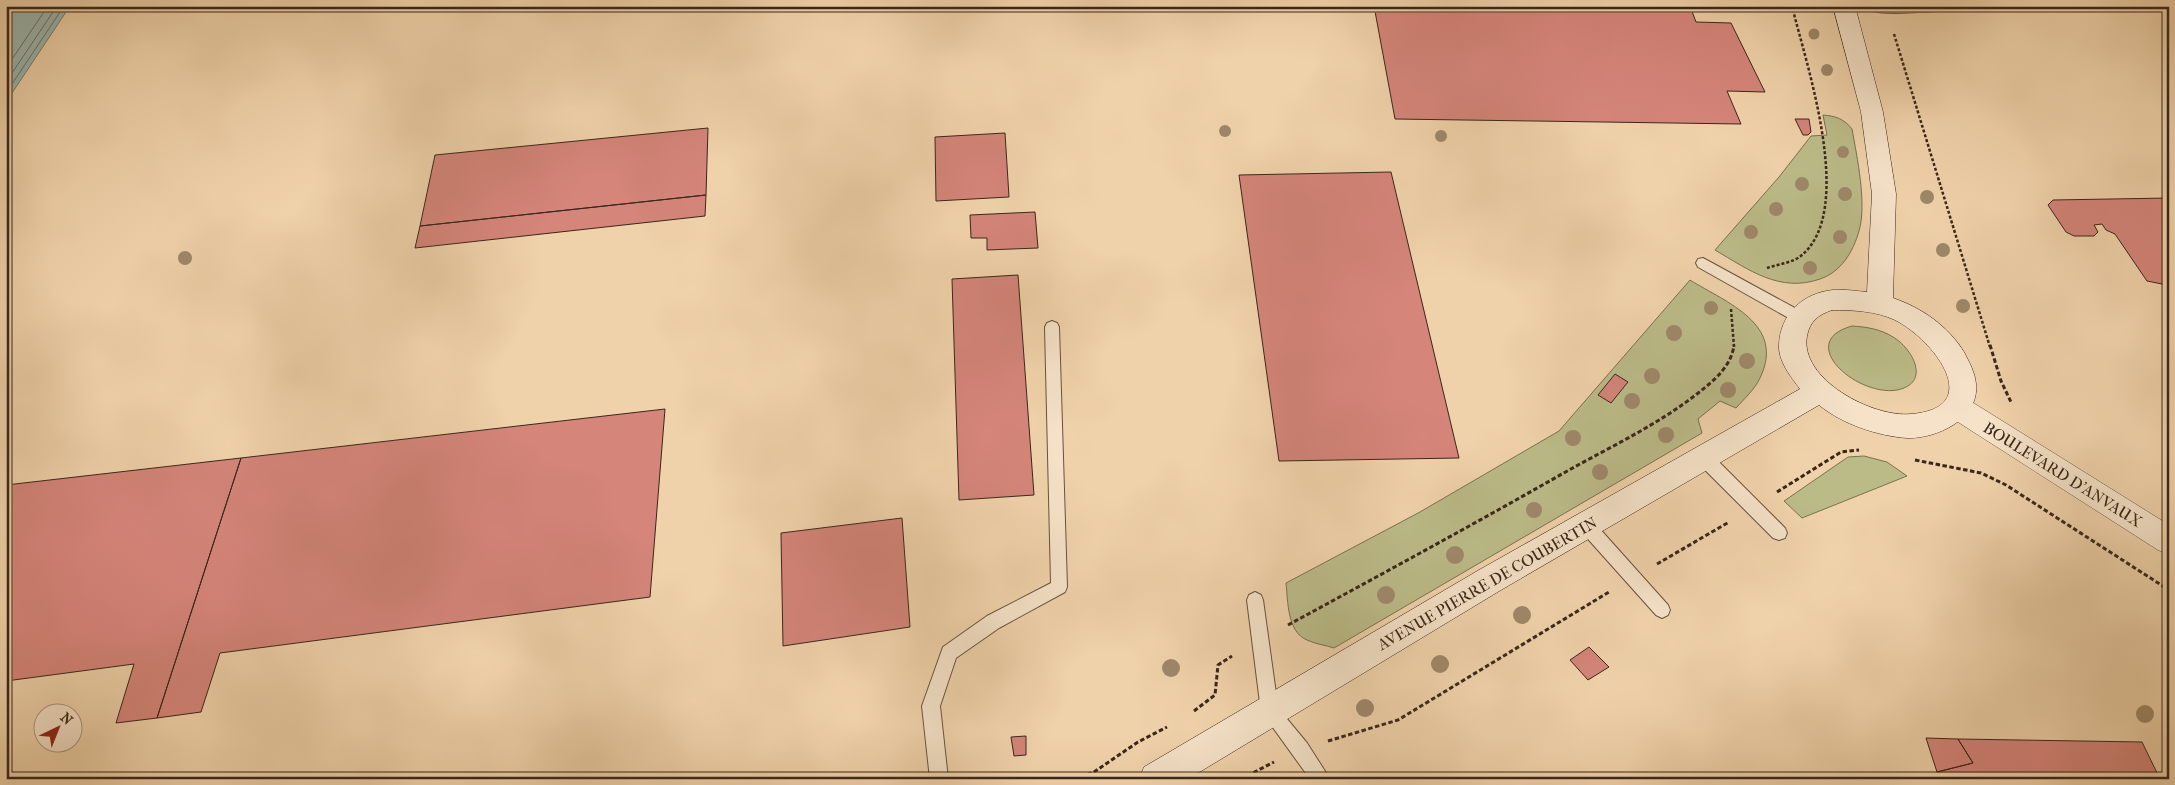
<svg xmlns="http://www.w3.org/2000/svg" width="2175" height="785" font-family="'IM FELL French Canon',serif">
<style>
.green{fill:#bb8;stroke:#7a7151}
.water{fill:#9bb6b0;stroke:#747d74}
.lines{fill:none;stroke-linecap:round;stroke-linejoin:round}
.shore{stroke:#6a6e65;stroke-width:1}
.building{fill:#d5857a;stroke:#39271a}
.lane-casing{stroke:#67523e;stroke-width:2}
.street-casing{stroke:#67523e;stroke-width:1}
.secondary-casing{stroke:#39271a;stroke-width:1}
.path-far1{stroke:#39271a;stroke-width:2.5;stroke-dasharray:3 2;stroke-linecap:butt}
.path{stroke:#39271a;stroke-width:3;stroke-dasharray:4.5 2.5;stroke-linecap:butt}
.lane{fill:#f5e2c8;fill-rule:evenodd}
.street{fill:#f5e2c8;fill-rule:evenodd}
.secondary{fill:#f5e2c8;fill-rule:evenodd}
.tree{fill:#9e886a}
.labels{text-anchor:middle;stroke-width:4;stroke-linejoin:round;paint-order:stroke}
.street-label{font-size:16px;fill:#39271a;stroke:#f5e2c8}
</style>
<rect width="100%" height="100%" fill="#f0d2aa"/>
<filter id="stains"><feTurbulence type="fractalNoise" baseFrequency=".004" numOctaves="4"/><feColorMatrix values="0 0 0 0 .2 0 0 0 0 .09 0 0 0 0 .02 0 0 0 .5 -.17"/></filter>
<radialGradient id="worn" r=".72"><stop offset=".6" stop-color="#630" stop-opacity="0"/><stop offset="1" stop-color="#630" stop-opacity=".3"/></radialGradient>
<path class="green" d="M1823,115C1836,116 1844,119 1852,129C1857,157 1867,204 1859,231C1853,252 1841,272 1820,279C1780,293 1749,270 1715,250L1779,177L1811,136L1827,135Z
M1690,280C1727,303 1786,324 1760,378C1755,389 1744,399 1736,408L1720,401L1698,419L1702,433L1334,648C1325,645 1315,644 1307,640C1287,632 1288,601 1286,583L1420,512L1559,431Z
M1852,326C1867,327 1880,329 1893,337C1912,348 1932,383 1897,390C1857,397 1794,342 1852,326Z
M1864,456L1887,462L1907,476L1802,518L1784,501L1848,457Z"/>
<path class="water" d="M6,6H70L6,102Z"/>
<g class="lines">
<path class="shore" d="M6,68L48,6
M6,82L57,6
M6,93L64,6"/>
</g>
<path class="building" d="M1374,6H1690L1696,22L1731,23L1765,92L1727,91L1741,124L1395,119Z
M1795,119H1809L1811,132L1808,135H1803Z
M708,128L706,195L420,226L435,155Z
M1005,133L1009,197L936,201L935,137Z
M1391,172L1459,458L1279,461L1239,175Z
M706,195L705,216L415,248L420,226Z
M2169,198V288L2167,285L2147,281L2115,234L2106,230L2102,224L2094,225L2098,232L2094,236H2074L2066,232L2048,205L2053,200Z
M1035,212L1038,248L987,250V238H971L970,215Z
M1018,275L1034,495L959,500L952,279Z
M1615,374L1628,382L1611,403L1598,395Z
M665,409L650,597L220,653L201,712L157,718L241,458Z
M241,458L157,718L116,723L134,664L6,681V485Z
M902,518L910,627L783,646L781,533Z
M1589,647L1609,667L1588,680L1570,660Z
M1026,736V755L1014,756L1011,737Z
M1926,738L1958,739L1973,763L1937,772Z
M1958,739L2142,742L2160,779H1940L1937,772L1973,763Z"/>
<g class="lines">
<defs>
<path id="lane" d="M1860,6H1955L1949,10C1931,11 1872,18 1860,6Z
M1703,258L1804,313L1806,317L1804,321L1799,323L1794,321L1698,267L1696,263L1698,259Z
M1052,321L1057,323L1059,327L1067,587L1065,592L999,628L956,658L940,706L948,779H930L922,706L943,647L987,616L1051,583L1045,327L1047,323Z
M1705,452L1711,454L1785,528L1787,533L1785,538L1779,540L1773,538L1699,464L1697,459L1699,454Z
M1585,517L1591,519L1668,605L1670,610L1668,615L1662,618L1656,615L1579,529L1577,524L1579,519Z
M1255,592L1261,595L1263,600L1278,708L1307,743L1330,779H1310L1261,711L1247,600L1249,595Z"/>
<path id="street" d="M1957,396L1967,399L2169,525V554L2158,550L1947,415L1943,407L1947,399Z"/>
<path id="secondary" d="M1833,6H1855L1883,112L1896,194L1893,298C1922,308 1948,326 1964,352C1969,362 1975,372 1976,384C1980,419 1936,439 1907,438C1878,436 1842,424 1819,405L1501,590L1188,779H1139L1144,767L1479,570L1800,389C1791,377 1778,361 1779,345C1780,314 1803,293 1833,290C1844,289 1856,291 1867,292L1872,194L1861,112ZM1832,310C1853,310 1876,311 1895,320C1933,339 1987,408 1911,414C1873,418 1799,379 1807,336C1810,321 1818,315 1832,310Z"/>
</defs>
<use href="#lane" class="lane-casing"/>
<use href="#street" class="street-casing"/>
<use href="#secondary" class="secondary-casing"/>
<path class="path-far1" d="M1894,34L1990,347
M1767,268C1778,264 1793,263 1802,255C1856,209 1806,64 1792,6
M1731,309L1734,347"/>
<path class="path" d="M1990,345L2001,381L2011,402
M1915,460L1981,473L2006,485L2169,590
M1777,492L1841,452L1859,450
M1657,564L1729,522
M1288,625C1382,574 1476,523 1569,470C1616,444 1667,420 1708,385C1720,375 1732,362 1734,345
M1194,711L1215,695L1218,665L1232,656
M1328,741L1398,720L1609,592
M1074,779L1094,772L1138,742L1167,727
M1241,779L1274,762"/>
<use href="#lane" class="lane"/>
<use href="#street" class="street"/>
<use href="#secondary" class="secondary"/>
</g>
<g class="tree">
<circle cx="1814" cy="34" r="5.5"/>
<circle cx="1827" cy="70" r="6"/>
<circle cx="1225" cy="131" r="6"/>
<circle cx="1441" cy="136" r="6"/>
<circle cx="1843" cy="152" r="6"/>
<circle cx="1802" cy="184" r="7"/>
<circle cx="1845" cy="194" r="7"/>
<circle cx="1927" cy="197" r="7"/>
<circle cx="1776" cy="209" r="7"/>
<circle cx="1751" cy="232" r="7"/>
<circle cx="1840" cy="237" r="7"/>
<circle cx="1943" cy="250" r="7"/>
<circle cx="185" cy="258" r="7"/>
<circle cx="1810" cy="268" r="7"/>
<circle cx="1963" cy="306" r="7"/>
<circle cx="1711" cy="308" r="7"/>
<circle cx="1674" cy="333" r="8"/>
<circle cx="1747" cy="361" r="8"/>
<circle cx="1652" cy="376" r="8"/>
<circle cx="1728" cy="390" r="8"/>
<circle cx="1632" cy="401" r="8"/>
<circle cx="1666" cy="435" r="8"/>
<circle cx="1573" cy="438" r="8"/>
<circle cx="1600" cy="472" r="8"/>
<circle cx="1534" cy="510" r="8"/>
<circle cx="1455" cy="555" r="9"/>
<circle cx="1386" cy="595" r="9"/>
<circle cx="1522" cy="615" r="9"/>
<circle cx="1440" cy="664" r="9"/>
<circle cx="1171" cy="668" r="9"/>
<circle cx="1365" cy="708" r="9"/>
<circle cx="2145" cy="714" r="9"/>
</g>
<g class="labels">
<g class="street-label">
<text transform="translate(2063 474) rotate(32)" y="6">BOULEVARD D'ANVAUX</text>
<text transform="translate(1487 583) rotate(-30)" y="6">AVENUE PIERRE DE COUBERTIN</text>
</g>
</g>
<rect width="2175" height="785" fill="none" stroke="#f0d2aa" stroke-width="25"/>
<rect x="8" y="8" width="2160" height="770" fill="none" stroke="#39271a" stroke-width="2.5"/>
<rect x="12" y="12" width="2150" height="760" fill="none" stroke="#39271a"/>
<g transform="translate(58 728) rotate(43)"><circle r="24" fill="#f5e2c8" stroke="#aa9782"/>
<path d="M0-4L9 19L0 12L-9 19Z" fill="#8f2418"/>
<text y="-8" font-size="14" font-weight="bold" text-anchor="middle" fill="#39271a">N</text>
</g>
<rect width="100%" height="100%" filter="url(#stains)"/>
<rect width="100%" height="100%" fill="url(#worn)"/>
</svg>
